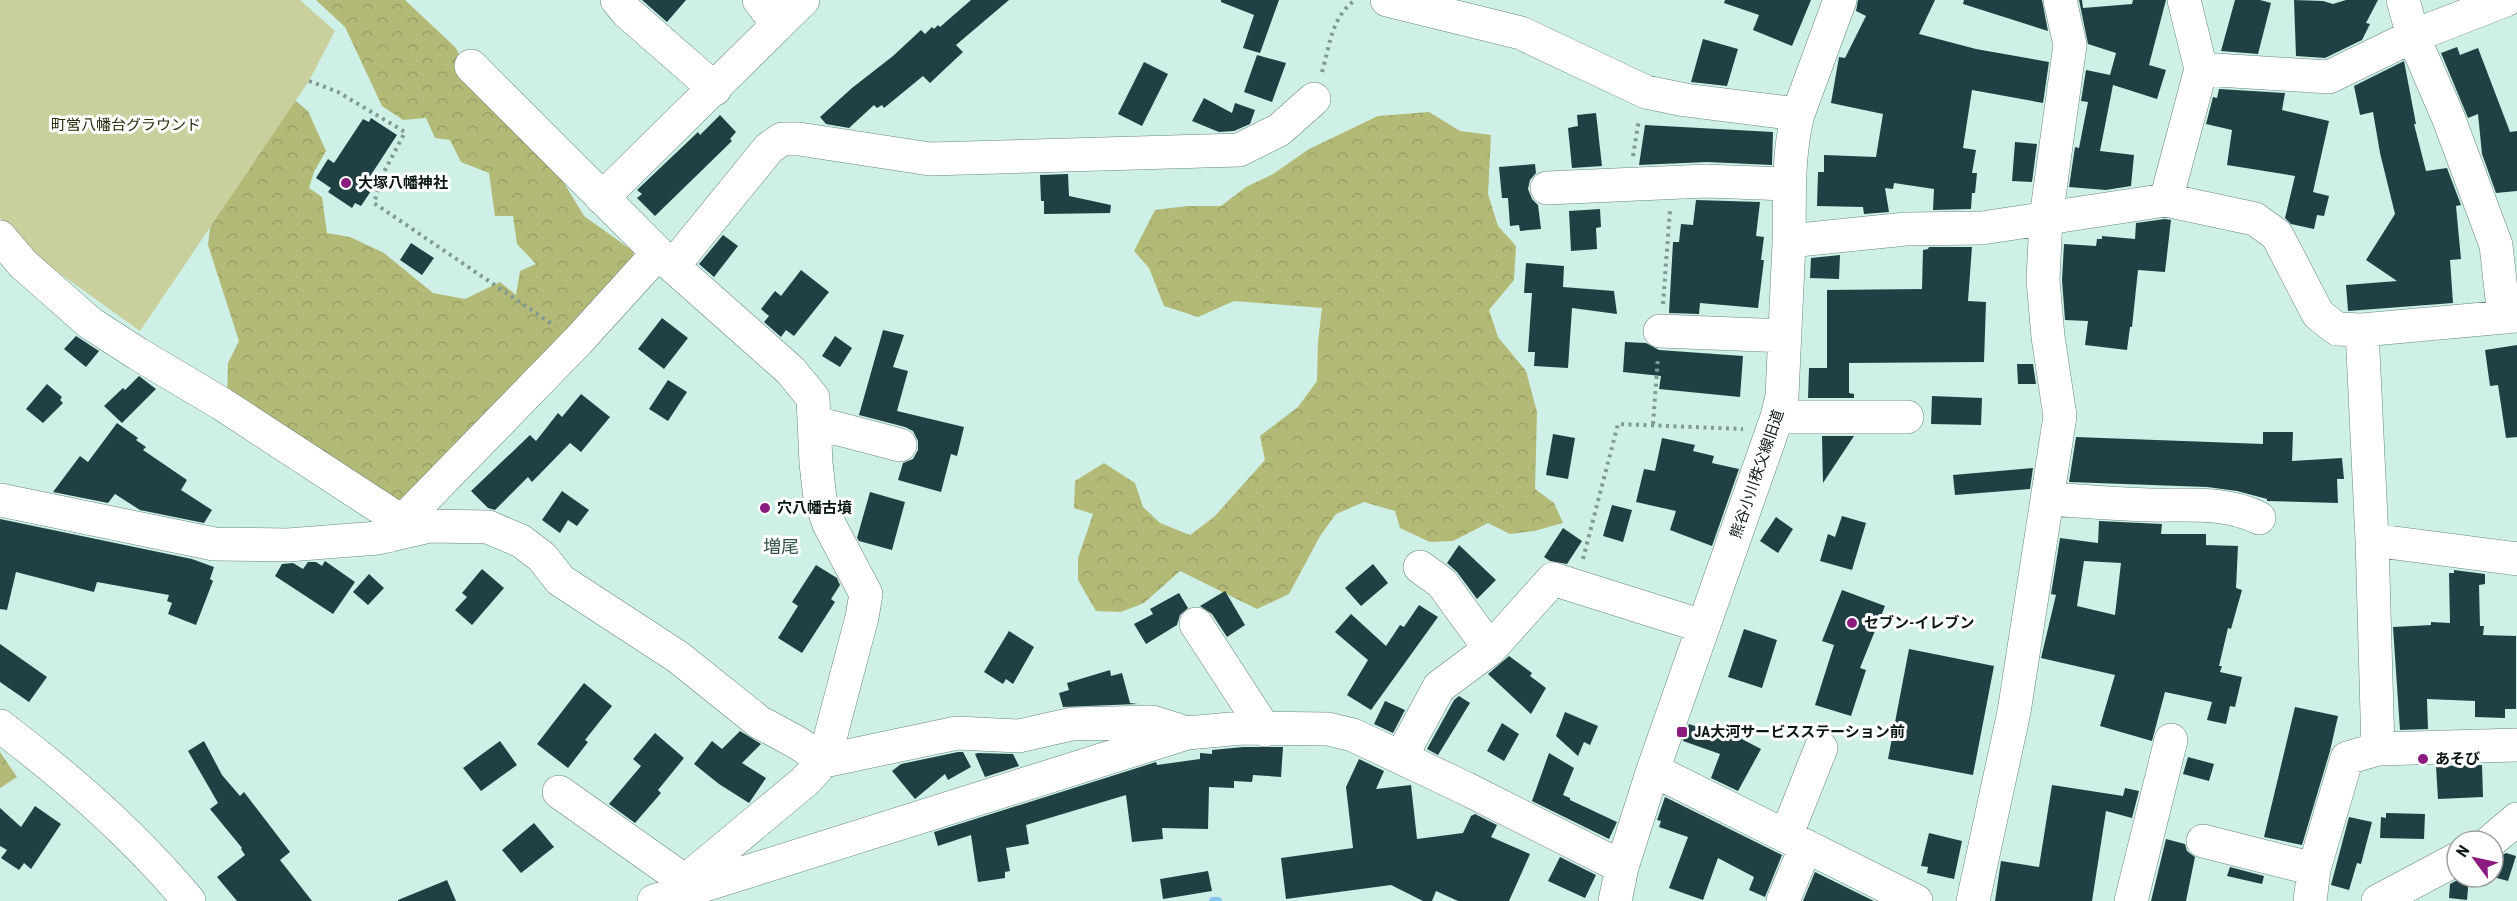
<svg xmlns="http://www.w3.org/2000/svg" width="2517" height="901" font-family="'Roboto Condensed','Noto Sans JP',sans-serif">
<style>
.forest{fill:url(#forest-crowns)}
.park{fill:#c9d09e}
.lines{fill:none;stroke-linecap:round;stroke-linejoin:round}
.stream{stroke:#86c5f0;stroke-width:8}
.building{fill:#214044;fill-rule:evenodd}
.minor-casing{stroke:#67867e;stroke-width:34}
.path{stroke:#819a93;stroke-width:4;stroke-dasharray:3 4.5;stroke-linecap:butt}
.minor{stroke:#fff;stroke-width:33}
.poi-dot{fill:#8b1b7f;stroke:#fff;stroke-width:2}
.labels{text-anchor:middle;stroke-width:6;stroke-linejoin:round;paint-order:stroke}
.park-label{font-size:15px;fill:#292c0d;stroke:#fff}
.poi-label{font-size:15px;font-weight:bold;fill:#0b1714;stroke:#fff;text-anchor:start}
.street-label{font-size:15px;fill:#0b1714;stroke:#fff}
.quarter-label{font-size:18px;fill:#34514a;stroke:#fff}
</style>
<defs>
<pattern id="forest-crowns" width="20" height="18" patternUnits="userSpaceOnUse" patternTransform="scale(1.5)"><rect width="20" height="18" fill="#b3ba77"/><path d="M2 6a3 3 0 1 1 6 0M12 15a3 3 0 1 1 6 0" fill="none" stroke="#999f66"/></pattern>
</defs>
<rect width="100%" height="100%" fill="#cff0e7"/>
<path class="forest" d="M316,0H405L456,48L472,82L552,163L584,216L633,251L635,266L386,519L227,396L228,363L239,341L208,245L212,211L292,98L308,111L326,151L314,172L309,188L322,197L327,233L350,237L384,253L433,293L465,299L500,282L516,295L520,271L536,264L517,244L513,216H495L489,173L461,162L450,140L435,138L426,118L403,120L382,106L345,27Z
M1429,112L1460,131L1491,135L1488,194L1498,226L1516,246L1514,280L1489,310L1498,337L1526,371L1537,412L1535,489L1554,503L1563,523L1534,531L1510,534L1488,523L1453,541L1430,542L1400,528L1395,511L1364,502L1336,514L1320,536L1289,594L1257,609L1180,571L1144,603L1121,612L1096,611L1078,580V558L1093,514L1074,508L1075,481L1104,463L1135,483L1143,507L1160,523L1190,535L1214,517L1265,460L1260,436L1298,407L1317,381L1318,342L1322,308L1234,301L1198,317L1164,306L1149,268L1134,251L1155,210L1187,206H1221L1246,187L1273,174L1309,149L1378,116Z
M0,752L17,777L0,788Z"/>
<path class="park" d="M0,0H300L335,31L309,81L140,331L30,252L0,218Z"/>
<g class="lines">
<path class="stream" d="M1213,901H1218"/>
</g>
<path class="building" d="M642,0H686L667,22Z
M971,0H1009L956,45L963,52L930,83L923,76L884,108L882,105L877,108L874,105L849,128L826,124L820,117L852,88L893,56L921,30L925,34L932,27L934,29L938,25L940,27Z
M1221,0H1279L1260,53L1243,48L1254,15L1221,2Z
M1725,0H1811L1792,46L1753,30L1759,15L1724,3Z
M1858,0H1935L1919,34L1976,49L2049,62L2043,103L1972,90L1963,148L1976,150L1972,173H1977L1975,193H1972L1971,209L1933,210L1934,189L1894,183L1893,189L1885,188L1889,212L1864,214L1863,207L1817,206L1818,172H1824V155L1876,157L1883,114L1831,103L1839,57L1845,58L1866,16L1856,11Z
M1964,0H2042L2048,31L1963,4Z
M2079,0H2082L2083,8L2132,4L2133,0H2166L2149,65L2166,70L2157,99L2113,85L2100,151L2134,155L2131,186L2106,190L2069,187L2075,147L2079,148L2088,102L2081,101L2086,70L2110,75L2116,53L2088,44Z
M2235,0H2260L2271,3L2258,54L2221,51Z
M2294,0L2323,1L2333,4L2346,0H2378L2366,23L2370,24L2362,40L2325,58L2296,56Z
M1703,39L1738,49L1727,86L1691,82Z
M2457,47L2460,55L2478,48L2510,132L2517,131V191L2496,193L2482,154L2478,114L2468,118L2441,53Z
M1257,55L1286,63L1272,102L1244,92Z
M2404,61L2416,124H2414L2426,171L2447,168L2461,205L2456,206L2461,259L2450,260L2453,303L2348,311L2346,285L2397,281L2366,260L2395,214L2380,153L2373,112L2360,115L2354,86Z
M1144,62L1168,74L1142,126L1118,114Z
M2219,89L2285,93L2282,110L2329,121L2313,192L2329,196L2324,216L2317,215L2314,229L2291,224L2285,218L2295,176L2227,165L2232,130L2206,124L2213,97L2217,98Z
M1204,98L1232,113L1235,103L1255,110L1250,124L1234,131L1219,132L1192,121Z
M1596,113L1602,166L1572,168L1568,128L1578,126L1577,115Z
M720,115L736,132L730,139L732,141L655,216L637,198L642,194L637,190L698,132L700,135Z
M371,118L397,135L367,181L370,182L366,188L371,191L361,206L355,203L352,208L328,192L331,188L316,178L328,159L334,163L363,119L369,122Z
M1645,125L1773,132L1772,165L1707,162L1639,165Z
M2015,142L2037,144L2032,182L2012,181Z
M1535,164L1536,173L1530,180L1528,189L1532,199L1538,205L1541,229L1520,231L1519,225L1510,226L1508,198H1502L1499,167Z
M1068,174L1069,196L1111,205L1110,213L1044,214V201H1041L1040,175Z
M1696,200L1760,202L1756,236L1764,237L1761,260H1764L1758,308L1700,303L1699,314L1669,313L1673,242H1679L1681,224L1693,225Z
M1600,209L1601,227L1596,228L1597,249L1571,251L1569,211Z
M2165,219L2171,220L2165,272L2138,270L2132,327H2130L2127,350L2085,345L2088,321L2065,320L2062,280L2064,244L2096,246L2097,239H2102V236L2135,239L2136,223Z
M723,235L738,246L714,277L699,264Z
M411,243L434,258L422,275L400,260Z
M1929,247H1972L1968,301L1986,302L1984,362L1849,363V393L1854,394V398H1808L1809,368H1827V290L1922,289L1923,250L1928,249Z
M1840,255L1839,279L1810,278L1811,258Z
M1526,263L1564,266L1563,287L1614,291L1617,314L1572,308L1568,368L1534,366L1535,352H1528L1532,293H1524Z
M801,270L829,292L794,336L786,330L781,337L764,322L769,316L761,309L775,291L781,296Z
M662,318L688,338L664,369L638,349Z
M883,330L904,335L893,367L908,371L897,411L964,427L957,456L951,454L941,492L898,480L903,463L913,459L918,450V441L913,431L905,427L859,415Z
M76,336L99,351L86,367L64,349Z
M835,336L852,348L840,367L822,356Z
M1625,342L1646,343L1659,350L1743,356L1740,397L1659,389L1661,376L1623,372Z
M2517,345V437L2506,438L2498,385L2490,386L2485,350Z
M2017,364H2033L2036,384H2018Z
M139,376L156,389L122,423L104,406L123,388L125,390Z
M668,380L687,392L668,421L649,409Z
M47,384L62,397L60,400L63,403L43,423L26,409Z
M581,394L610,417L581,452L570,443L532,482L528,477L495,510L488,508L471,491L530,435L536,441L558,413L562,417Z
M1932,396L1982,398L1981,425L1931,424Z
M117,423L138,438L136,440L146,447L143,450L187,480L181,490L212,510L204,523L140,510L115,494L108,503L53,492L80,456L88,462Z
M2263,432H2293L2292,461L2342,458L2344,479H2337L2338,503L2267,501V499L2237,491L2207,487L2069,482L2076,437L2263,444Z
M1553,434L1575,438L1568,479L1546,475Z
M1822,436H1854L1823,483Z
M1662,438L1695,445L1693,451L1714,456L1712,463L1739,469L1712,546L1670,530L1676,511L1636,502L1644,469L1655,471Z
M2033,468L2030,489L1955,495L1953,475Z
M562,491L589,510L577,526L568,520L560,533L542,520Z
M870,492L905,502L892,550L859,541L857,538Z
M1612,505L1632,510L1623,542L1603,536Z
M1842,516L1866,523L1852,570L1820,561L1828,534L1835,537Z
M1776,517L1793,529L1778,553L1760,541Z
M0,519L192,559L214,567L210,579L213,581L196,625L168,614L172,603L167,601L169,595L97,582L94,592L16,572L7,610L0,609Z
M2099,521L2162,524L2161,534H2206V545L2238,546L2236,588L2242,590L2231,629L2228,628L2219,666H2222L2220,672L2242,677L2235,707L2230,706L2226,724L2207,720L2212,702L2165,692L2152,741L2100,726L2115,675L2041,658L2056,595L2051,594L2060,538L2098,543ZM2084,561L2121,563L2115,615L2077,606Z
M1563,528L1582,541L1567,564L1550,561L1544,557Z
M1459,545L1496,580L1477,599L1457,572L1447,563Z
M325,561L355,582L333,614L275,576L282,564L293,563L303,569L308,562H316L322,566Z
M1373,564L1388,583L1361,606L1345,588Z
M816,565L837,578L840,585L831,599L835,602L802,653L778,638L798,606L792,602Z
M482,569L504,588L472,625L455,610L467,597L462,593Z
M2454,570L2485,574V584L2479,585L2480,626H2484L2483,635L2516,636V709H2505V718L2475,717V701L2427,699L2428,729L2400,730L2393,627L2431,625V622L2450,623L2449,573H2454Z
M369,574L384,588L368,605L353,592Z
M1842,590L1885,606L1860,668L1866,670L1851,716L1815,705L1834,645L1822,641Z
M1225,591L1245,625L1227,637L1212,614L1200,606Z
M1179,593L1188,608L1180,615L1177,625L1146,644L1134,624L1153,614L1150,609Z
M1419,605L1438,617L1371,710L1347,695L1368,660L1335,632L1351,614L1386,646L1400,625L1404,627Z
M1744,629L1777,640L1762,688L1728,677Z
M1009,631L1034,647L1013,684L1006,679L1003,684L984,672Z
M0,644L47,677L29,702L0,682Z
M1909,649L1994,666L1973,775L1888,759Z
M1509,656L1532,673L1530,676L1546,688L1531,714L1488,674Z
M1110,670L1111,676L1122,673L1130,703L1138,704L1063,707L1059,693L1069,690L1067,683Z
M584,683L612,706L585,740L588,742L568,768L537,744Z
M1459,696L1470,703L1438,755L1427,749L1454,700Z
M1385,701L1405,710L1393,733L1374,724Z
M2295,707L2338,716L2330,751L2302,845L2264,837Z
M1565,712L1598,726L1590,745L1584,742L1578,756L1556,736Z
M1502,723L1519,734L1504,761L1487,751Z
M1689,724L1736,740L1738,737L1761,749L1738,791L1711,778L1720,754L1683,741Z
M740,731L761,744L742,763L766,778L749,803L719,784L694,764L712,741L722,749Z
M655,733L684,758L658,790L661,793L635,823L609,804L641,766L633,759Z
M204,741L222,775L240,796L244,792L290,852L280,860L312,901H237L217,877L245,855L241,849L242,848L210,809L218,803L188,751Z
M500,741L517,765L481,791L463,768Z
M1243,747H1283L1281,777L1253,775L1252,782L1234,781V788L1209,787L1208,829L1162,828L1163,839L1132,842L1126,795L1026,825L1029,844L1006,848L1010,871L1005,872V878L978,882L971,835L938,846L934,832L1156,762L1157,765L1200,759V753L1212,754V750Z
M958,752H963L971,767L948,780L945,774L915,799L892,771L901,764Z
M978,753L1013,754L1019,766L985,777L975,754Z
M1549,753L1574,768L1563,795L1570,798V800L1617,822L1609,839L1532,801Z
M2188,757L2214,764L2209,781L2183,774Z
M1359,759L1384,771L1376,789L1411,785L1417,839L1463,833L1471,816L1475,814L1497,825L1491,837L1530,854L1509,901H1458L1436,891L1432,901H1423L1391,885L1286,899L1281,858L1353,848L1346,787Z
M2482,765L2483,797L2438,799L2436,766Z
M2052,785L2123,796L2125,788L2139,791L2132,818L2106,811L2092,901H1995L2001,861L2039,867Z
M1665,797L1782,855L1765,897L1749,890L1754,877L1718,858L1703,900L1669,888L1688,837L1659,827L1661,821L1657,820Z
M35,806L61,824L31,869L24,863L19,870L1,858L7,850L0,846V808L21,827Z
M2386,813L2425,814L2424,839L2380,838L2381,817L2386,818Z
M2349,817L2372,822L2361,864L2357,863L2349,890L2331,885Z
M534,823L554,847L521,873L502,850Z
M1929,833L1962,841L1954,879L1927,873L1928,867L1921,866Z
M2166,839L2185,844L2187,851L2195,857L2186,901H2151Z
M2506,853L2516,856L2508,881L2493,877L2495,859Z
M1560,857L1596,875L1585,898L1548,881Z
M2230,867L2264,876L2262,884L2227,876Z
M1208,871L1212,891L1163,899L1160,879Z
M1815,872L1874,901H1803Z
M2463,877H2469L2467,900L2449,898L2450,884Z
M447,880L456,901H398V900Z"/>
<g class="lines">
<defs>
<path id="minor" d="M617,0L627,12L715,89
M759,0L778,25
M1387,0L1521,33L1646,92L1685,100L1798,114
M2184,0L2201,69
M2403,0L2413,36L2448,117L2496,245L2504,317
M471,66L658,253L791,371L813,398L816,463L820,499L829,524L866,594L862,617L824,761L804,782L685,881L679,901
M1547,188L1706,181L1788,184
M602,198L803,0
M2166,200L2201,69L2329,77L2413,36L2506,0
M0,237L23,264L90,323L138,354L222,404L401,521
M1789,241L1906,229L1982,228L2166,200L2255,219L2277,235L2318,314L2337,329L2362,330L2517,316
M673,266L769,148L782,139H799L930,159L1239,150L1279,130L1314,99
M2362,330L2372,540L2378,749
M1660,331L1785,336
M1777,417H1907
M816,423L900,445
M2048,499C2082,501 2116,504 2150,505C2187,506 2224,501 2259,518
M0,500L214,544L288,545L378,538L430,526L488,527L521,541L542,557L560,580L678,657L759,722L798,743L824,761L957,733L1019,736L1072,724L1152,722L1187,733
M388,536L578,341L658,253
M2372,540L2517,559
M1420,567L1442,583L1490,649
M1196,624L1265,730
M0,726C69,778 134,835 189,901
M1401,757L1439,687L1490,649L1553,579L1702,626
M1653,770L1916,901
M559,792L685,881
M1786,836L1821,748
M2203,841L2314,869
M2491,841L2517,819
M654,901L1187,733L1242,728L1328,729L1353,735L1465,788L1622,867
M1615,901L1622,867L1653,770L1777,417L1782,396C1784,345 1787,294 1789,243C1790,198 1787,158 1798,114L1840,0
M1783,901L1806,846
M1973,901L2014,712L2060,416L2048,337L2043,280L2046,218L2070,45L2060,0
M2131,901L2171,740
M2310,901L2314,869L2347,758L2378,749L2517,745
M2378,901L2457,859"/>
</defs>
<use href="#minor" class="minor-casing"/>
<path class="path" d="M1322,72C1330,45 1331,18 1355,0
M309,81L338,92L405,132L383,174L374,203L555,326
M1633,156L1639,119
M1663,304L1670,210
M1653,424L1658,357
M1583,559L1618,424L1743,429"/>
<use href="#minor" class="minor"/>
</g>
<g class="poi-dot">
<circle cx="346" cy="183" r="6"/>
<circle cx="765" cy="508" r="6"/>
<circle cx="1852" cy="623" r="6"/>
<rect x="1676" y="726" width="12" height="12" rx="3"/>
<circle cx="2423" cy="759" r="6"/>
</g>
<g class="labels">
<g class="park-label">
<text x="126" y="130">町営八幡台グラウンド</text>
</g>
<g class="poi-label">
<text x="358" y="188">大塚八幡神社</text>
<text x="777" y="513">穴八幡古墳</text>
<text x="1864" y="628">セブン-イレブン</text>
<text x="1694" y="737">JA大河サービスステーション前</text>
<text x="2435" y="764">あそび</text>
</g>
<g class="street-label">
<text transform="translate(1757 474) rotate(-71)" y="5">熊谷小川秩父線旧道</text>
</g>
<g class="quarter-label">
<text x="781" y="553">増尾</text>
</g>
</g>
<g transform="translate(2475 859) rotate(303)"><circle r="28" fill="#ffffff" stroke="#9da2a1" stroke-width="1.5"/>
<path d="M0-4.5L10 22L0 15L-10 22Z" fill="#8b1b7f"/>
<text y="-9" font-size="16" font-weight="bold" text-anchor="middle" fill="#0b1714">N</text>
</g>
</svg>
